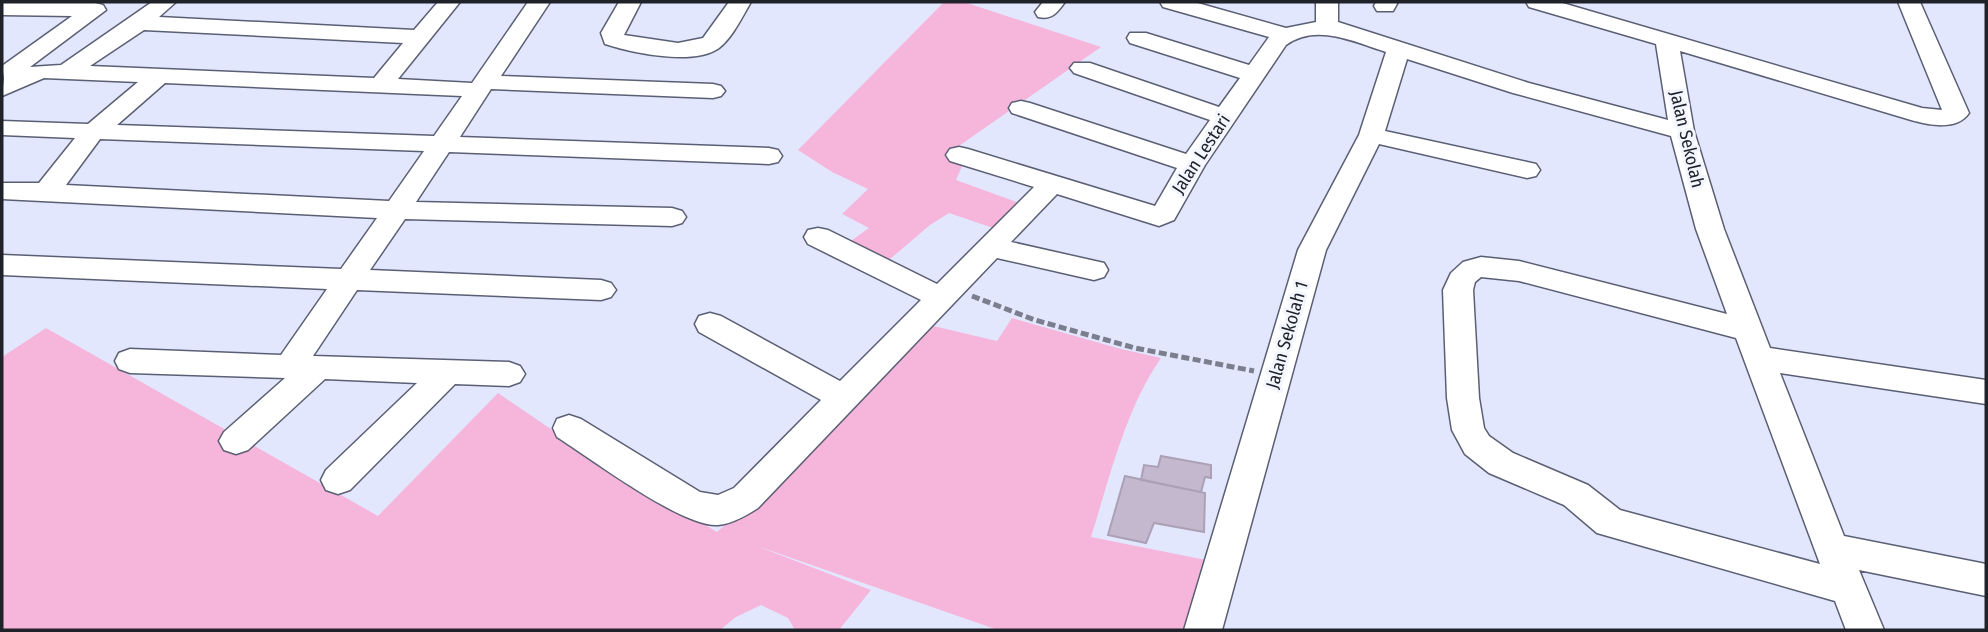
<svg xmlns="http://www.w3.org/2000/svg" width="1988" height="632" font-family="'Fira Sans Condensed',sans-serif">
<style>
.green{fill:#f6b6db}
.building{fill:#c3b8cd;stroke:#aba0b5;stroke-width:2}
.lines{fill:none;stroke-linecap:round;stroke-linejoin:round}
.minor-casing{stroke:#5b5f73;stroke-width:3}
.path{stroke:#7b7e8d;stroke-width:5;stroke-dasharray:8 3.5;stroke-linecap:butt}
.minor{fill:#fff;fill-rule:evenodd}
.labels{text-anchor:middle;stroke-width:6;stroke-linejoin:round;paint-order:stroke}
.street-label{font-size:18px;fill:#20222a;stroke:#f3f5ff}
</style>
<rect width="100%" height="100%" fill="#e2e7fe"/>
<path class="green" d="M944,2H964L1101,47L946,155L963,164L956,180L1022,204L999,230L949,213L930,225L883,265L848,243L869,228L842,214L868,189L832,172L798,150Z
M1012,318L1121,349L1161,358C1125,410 1110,477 1091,537L1206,560L1194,626L1188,630H998L757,546L871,590L839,630H795L788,618L761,605L736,617L720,630H2V357L46,328L378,516L498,393L577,447L717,532L801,458L929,325L997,341Z"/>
<path class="building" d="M1161,456L1211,465V478L1205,477L1201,492L1141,480L1144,465L1158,467Z
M1125,476L1205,493L1204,532L1154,523L1146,543L1108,535Z"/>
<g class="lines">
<defs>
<path id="minor" d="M152,2H176L159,17L414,30L438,2H460L398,79L472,83L528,2H550L501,76L713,84L721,86L725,91L721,96L713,98L491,89L460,137L769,148L778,150L782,156L778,162L769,164L449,152L416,202L672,208L682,211L686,217L682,223L672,226L405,219L370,270L601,280L611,283L616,290L611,297L601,300L357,290L313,356L509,362L520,366L525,374L520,382L509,386L455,384L350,490L338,494L326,490L321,480L326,470L417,383L325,379L248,450L236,454L224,450L219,441L224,432L285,378L130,373L119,369L115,361L119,353L130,349L281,355L327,289L2,275V255L341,269L377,218L2,199V183H39L75,138L2,135V121L88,124L138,82L44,78L2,96L4,78L2,66L72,16L2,15V3H95L103,5L106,10L30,67L61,65ZM144,30L403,43L374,78L90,66ZM165,83L462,96L434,136L117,125ZM100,139L424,151L389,201L66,185Z
M619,2H641L624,35L678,43L703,38L729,2H751C742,17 733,37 719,48C694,66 633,53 605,44L601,33Z
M1043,2H1065C1057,13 1052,20 1038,17L1035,12Z
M1160,2H1194L1286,28L1316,22V2H1338V22L1529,83L1668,120L1656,44L1529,7L1526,2H1559L1922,108L1942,110L1898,2H1920L1969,113C1957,131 1929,125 1911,120L1680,51L1694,131L1724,229L1770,348L1986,380V404L1780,373L1844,536L1986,564V596L1859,570L1884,630H1846L1835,601L1597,533L1564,505L1489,473L1465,454L1452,430L1447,398L1443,290L1451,273L1463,262L1481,257L1519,261L1727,314L1696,229L1671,136L1513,93L1407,59L1385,131L1527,162L1536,164L1540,170L1536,176L1527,178L1379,144L1326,250L1222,630H1184L1298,250L1359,135L1386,52C1354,42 1317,23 1286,45L1205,165L1174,220L1159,226L1057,194L1011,242L1104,263L1108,270L1104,277L1094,280L997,258L758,508C747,515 732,524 718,525C683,528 590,458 557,437L553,428L557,419L569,415L581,419L700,492L718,495L734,488L821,400L699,332L695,324L699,316L710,313L721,316L840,381L921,300L808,244L804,237L808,230L818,228L828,230L937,284L1034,187L950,161L946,155L950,149L959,147L968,149L1155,206L1177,168L1012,113L1009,108L1012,103L1021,101L1030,103L1186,154L1210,120L1074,73L1070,68L1074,63H1090L1219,107L1240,78L1130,43L1127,38L1130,33H1146L1249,65L1269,37L1163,7ZM1481,277L1519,281L1736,338L1820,564L1620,510L1588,485L1513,453L1489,436L1484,428L1479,398L1473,290L1475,282Z
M1376,2H1398L1393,11H1377L1374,6Z"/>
</defs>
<use href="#minor" class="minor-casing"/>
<path class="path" d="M972,296L1035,320L1135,348L1254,371"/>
<use href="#minor" class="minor"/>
</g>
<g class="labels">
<g class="street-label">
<text transform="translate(1687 139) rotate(77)" y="6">Jalan Sekolah</text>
<text transform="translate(1201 154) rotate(-57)" y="6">Jalan Lestari</text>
<text transform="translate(1287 335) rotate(-74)" y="6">Jalan Sekolah 1</text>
</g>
</g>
<rect width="1988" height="632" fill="none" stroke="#20222a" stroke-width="7"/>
</svg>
